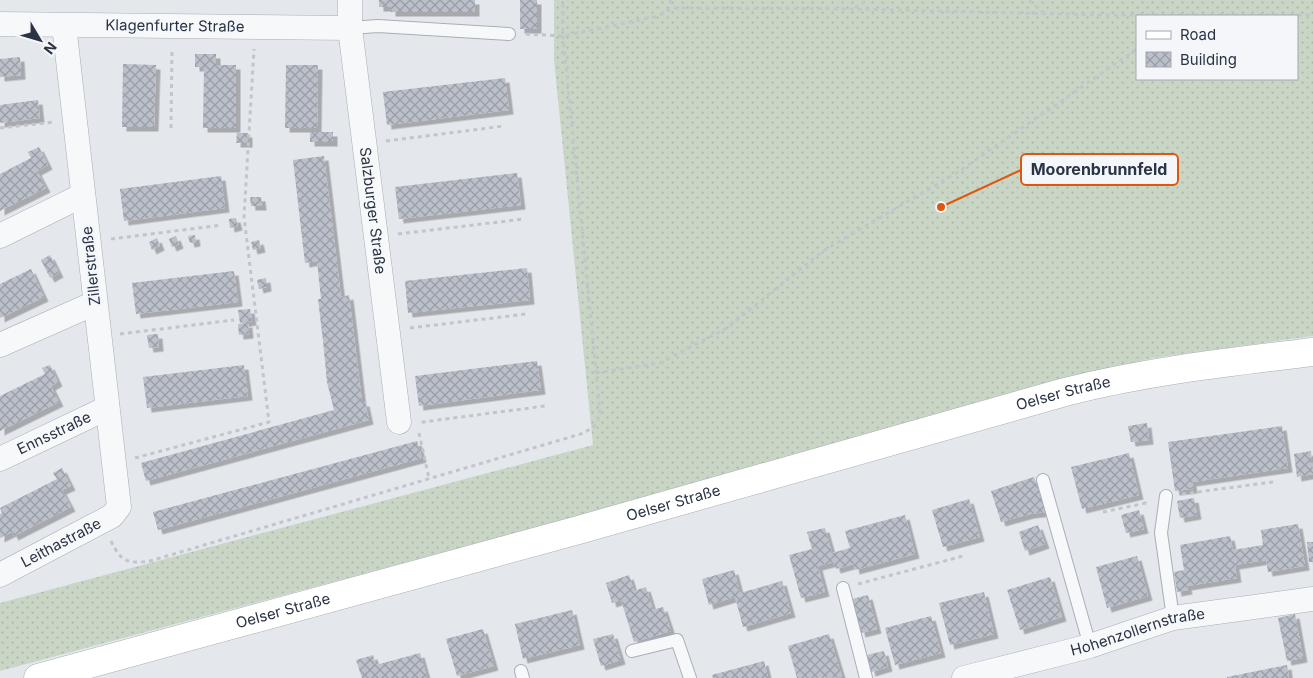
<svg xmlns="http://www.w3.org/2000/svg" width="1313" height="678" font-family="Inter,sans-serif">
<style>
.grass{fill:url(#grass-dots);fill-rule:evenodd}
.building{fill:url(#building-cross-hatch);filter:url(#shadow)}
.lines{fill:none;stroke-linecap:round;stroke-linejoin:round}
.lane-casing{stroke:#a9aeb7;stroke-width:14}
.street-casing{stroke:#a9aeb7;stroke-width:25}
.secondary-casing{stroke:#a9aeb7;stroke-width:29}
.path{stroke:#c2c5cb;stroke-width:3;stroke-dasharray:4 4;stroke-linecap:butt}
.lane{stroke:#f7f8fa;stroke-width:12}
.street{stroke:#f7f8fa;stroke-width:24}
.secondary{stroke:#fff;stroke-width:28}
.labels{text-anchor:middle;stroke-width:5;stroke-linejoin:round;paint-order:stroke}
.street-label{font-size:15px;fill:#2b3445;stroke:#f4f6f9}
.leader{fill:none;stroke:#df570f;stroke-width:2}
.callout-dot{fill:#df570f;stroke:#f4f6f9;stroke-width:2}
.callout{fill:#f4f6f9;stroke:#df570f;stroke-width:2}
.callout-label{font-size:16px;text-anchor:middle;font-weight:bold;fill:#2b3445}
</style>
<defs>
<pattern id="grass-dots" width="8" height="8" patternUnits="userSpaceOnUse" patternTransform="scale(1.25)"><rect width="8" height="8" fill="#c9d6c5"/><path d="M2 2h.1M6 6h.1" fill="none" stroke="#adb8ab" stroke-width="1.8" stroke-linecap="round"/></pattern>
<pattern id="building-cross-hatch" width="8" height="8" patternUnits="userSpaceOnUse" patternTransform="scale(1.25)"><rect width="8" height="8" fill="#bbc0ca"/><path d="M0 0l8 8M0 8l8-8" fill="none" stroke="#989da6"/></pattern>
<filter id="shadow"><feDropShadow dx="4.5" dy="4.5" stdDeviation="0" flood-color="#0004"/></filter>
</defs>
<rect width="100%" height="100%" fill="#e4e7ec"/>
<path class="grass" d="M554,0H1313V336L1153,358L1037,385L609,508L0,671V603L593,445L554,60ZM1137,16H1297V79H1137Z"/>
<path class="building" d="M379,0H475V12H391V7H379Z
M520,0H537V29H520Z
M195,54H216V65H236V128H203L204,67H195Z
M20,57L21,75L0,77V59Z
M123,64L156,65L154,127H122Z
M286,65H318L317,128H285Z
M505,78L509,110L387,125L383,92Z
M38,100L40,118L0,123V105Z
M310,132H333V142H310Z
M237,133H248V143H236Z
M39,147L48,165L37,171L46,188L0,211V174L31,158L28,152Z
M324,156L341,297L349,295L362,402H365L369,420L146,481L141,463L334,410L327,382L323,341L318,299H321L317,261L305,263L293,160Z
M517,173L521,205L399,219L395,187Z
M221,176L225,208L124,221L120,189Z
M250,197H261L262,206H251Z
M236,218L238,226L230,228L229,219Z
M195,235L196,242L190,243L188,236Z
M176,236L179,244L172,247L169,239Z
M157,238L160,246L152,250L149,242Z
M259,240L261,248L253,250L251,242Z
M50,255L59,273L50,278L41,260Z
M527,268L530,300L408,313L405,281Z
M31,269L44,297L0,318V284Z
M234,271L238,302L136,314L132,283Z
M266,278L267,287L259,289L257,280Z
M250,309L252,321L240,323L238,310Z
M248,323L249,334L239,335L238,324Z
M158,334L159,347L149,348L147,335Z
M537,361L541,390L419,406L415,376Z
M50,365L58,382L51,386L59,402L0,431V396L45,374L42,368Z
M244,365L248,396L147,408L143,377Z
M1147,423L1149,440L1131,442L1128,426Z
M1282,426L1288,468L1192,482L1193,489L1175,491L1168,442Z
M417,441L422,458L158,530L153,512Z
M1311,451L1313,474L1297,477L1294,454Z
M1129,453L1139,495L1082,509L1071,467Z
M62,468L71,486L62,490L71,507L14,536L12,532L0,538V514L2,513L0,508L57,479L53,473Z
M1034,477L1047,512L1030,514L1001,522L991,491Z
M1194,498L1197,515L1180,518L1177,501Z
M969,499L980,537L943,547L932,510Z
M1139,510L1144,529L1126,533L1121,515Z
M905,515L915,554L855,570L854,564L836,569L834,562L818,566L825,592L801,598L789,555L812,549L807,532L825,528L832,553L850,548L845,531Z
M1298,524L1305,566L1268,572L1266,560L1235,565L1237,578L1187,586L1188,590L1177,592L1174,572L1184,570L1180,545L1230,536L1233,550L1263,545L1261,530Z
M1038,525L1045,544L1025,551L1019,532Z
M1307,542H1313V562H1309Z
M1137,556L1148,596L1107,608L1096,567Z
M734,570L740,593L782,581L791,613L743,627L735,597L709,605L702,579Z
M629,575L634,591L646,587L653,610L663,607L671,631L634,642L621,600L612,603L606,583Z
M1050,577L1062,617L1020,630L1007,590Z
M984,592L994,634L950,645L939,603Z
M868,595L877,629L861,633L852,599Z
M572,610L580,645L523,659L515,624Z
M1295,614L1303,658L1287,661L1278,618Z
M931,616L941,653L895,665L885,628Z
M483,629L494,666L457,676L446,639Z
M613,634L621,660L601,666L593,639Z
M829,634L842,677L797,678L788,646Z
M884,651L888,667L871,672L867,655Z
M420,653L427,678H362L356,660L373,655L376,665Z
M764,661L768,678H713L712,675Z
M1287,665L1289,678H1227V677Z"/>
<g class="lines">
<defs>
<path id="lane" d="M350,28L378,26L509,34
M1043,480L1090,646
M1166,496L1161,533L1173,618
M843,588L866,678
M632,651L677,640L690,678
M521,671L523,678"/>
<g id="street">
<path id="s1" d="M350,0V28L399,422"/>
<path id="s2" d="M0,24L350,28"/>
<path d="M0,236L83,195"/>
<path d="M0,345L95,303"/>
<path id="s3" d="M0,459L107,408"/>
<path id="s4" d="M0,575L112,516L119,507L64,25"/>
<path id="s5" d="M964,678L1090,646L1173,618L1313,599"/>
</g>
<g id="secondary">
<path id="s6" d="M38,678L575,531L1065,392C1147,371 1229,362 1313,352"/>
</g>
</defs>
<use href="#lane" class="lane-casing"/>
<use href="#street" class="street-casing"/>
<use href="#secondary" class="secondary-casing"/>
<path class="path" d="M670,0L672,8
M1029,0L1045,14
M855,8L867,0
M526,34L563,36L658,16L672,8L854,9L1103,15H1313
M0,128L54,122
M171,128L172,48
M386,141L504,126
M398,234L524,219
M111,239L222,225
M410,328L526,314
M120,334L234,320
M596,373L660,363L727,328L823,251L958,172L1137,49
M422,423L423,422L545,406
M419,433L429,478
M135,458L269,422L244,217L254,49
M1182,494L1273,482
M1103,512L1146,503L1147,506
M111,541C121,562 128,564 150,561L584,433L597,424L600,412L563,36V0
M858,584L963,556"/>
<use href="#lane" class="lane"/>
<use href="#street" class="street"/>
<use href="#secondary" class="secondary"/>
</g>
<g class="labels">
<g class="street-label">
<text dy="5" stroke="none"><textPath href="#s2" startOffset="175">Klagenfurter Straße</textPath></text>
<text dy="5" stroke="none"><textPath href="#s1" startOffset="212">Salzburger Straße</textPath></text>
<text transform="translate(91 266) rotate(-96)" y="5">Zillerstraße</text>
<text dy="5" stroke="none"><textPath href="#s6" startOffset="1064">Oelser Straße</textPath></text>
<text dy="5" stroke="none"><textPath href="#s3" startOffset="60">Ennsstraße</textPath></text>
<text dy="5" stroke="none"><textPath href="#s6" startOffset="659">Oelser Straße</textPath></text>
<text dy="5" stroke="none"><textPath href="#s4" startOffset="69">Leithastraße</textPath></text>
<text dy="5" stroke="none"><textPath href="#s6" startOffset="254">Oelser Straße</textPath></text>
<text dy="5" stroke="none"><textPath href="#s5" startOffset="180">Hohenzollernstraße</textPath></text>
</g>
</g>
<path class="leader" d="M941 207L1021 170"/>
<circle class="callout-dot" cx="941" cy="207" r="5"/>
<rect class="callout" x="1021" y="154" width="157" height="31" rx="5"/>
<g class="callout-label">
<text x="1099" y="175">Moorenbrunnfeld</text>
</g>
<rect x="1136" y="15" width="162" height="65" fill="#f4f6f9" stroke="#a4a8b1"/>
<rect x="1146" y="31" width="25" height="8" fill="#ffffff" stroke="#a4a8b1"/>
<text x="1180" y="40" font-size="15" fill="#2b3445">Road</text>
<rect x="1146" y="52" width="25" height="15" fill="url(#building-cross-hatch)" stroke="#a4a8b1"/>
<text x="1180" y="65" font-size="15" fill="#2b3445">Building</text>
<g transform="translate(40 40) rotate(128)" stroke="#f4f6f9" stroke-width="4" paint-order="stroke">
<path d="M0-4L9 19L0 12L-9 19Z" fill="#2b3445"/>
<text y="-8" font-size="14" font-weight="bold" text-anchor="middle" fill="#2b3445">N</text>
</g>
</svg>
